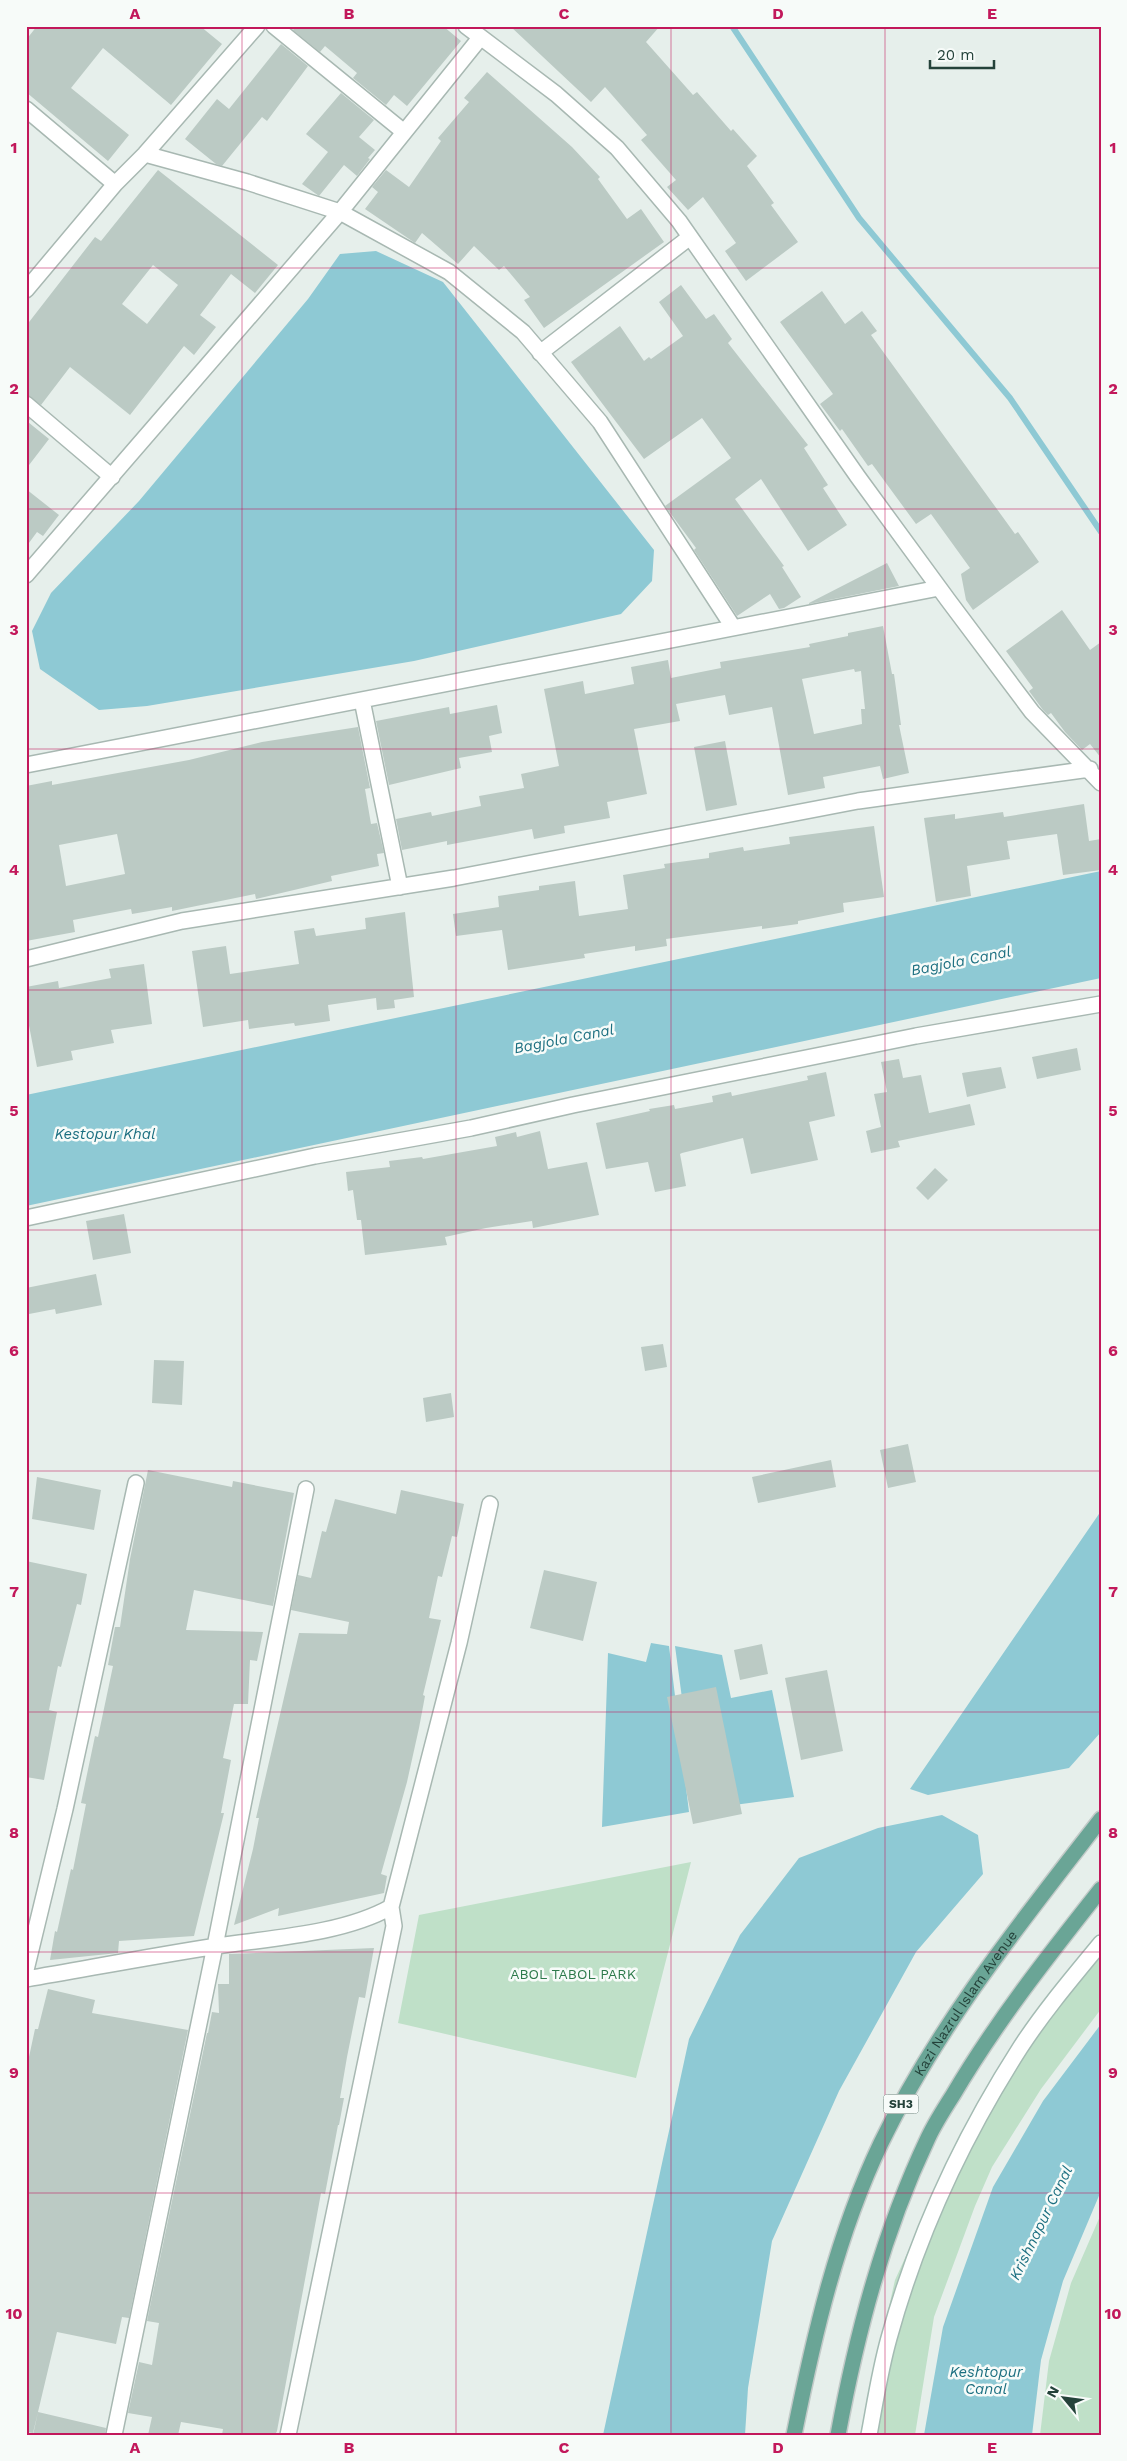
<svg xmlns="http://www.w3.org/2000/svg" width="1127" height="2461" font-family="'Work Sans',sans-serif">
<style>
.green{fill:#bfe0c8}
.water{fill:#8ec9d4}
.lines{fill:none;stroke-linecap:round;stroke-linejoin:round}
.stream{stroke:#8ec9d4;stroke-width:6}
.building{fill:#bbcac4;fill-rule:evenodd}
.street-casing{stroke:#a8b8b2;stroke-width:18}
.secondary-casing{stroke:#a4bbb3;stroke-width:18}
.primary-casing{stroke:#c2cac8;stroke-width:18}
.street{stroke:#fff;stroke-width:15}
.secondary{stroke:#fff;stroke-width:15}
.primary{stroke:#6aa596;stroke-width:15}
.grid{fill:none;stroke:#c2185b;stroke-width:1;stroke-opacity:0.55}
.labels{text-anchor:middle;stroke-width:5;stroke-linejoin:round;paint-order:stroke}
.shield{fill:#f7fbf9;stroke:#637a73;stroke-width:1}
.shield-label{font-size:12px;font-weight:bold;fill:#24423a}
.park-label{font-size:14px;fill:#2d7a4b;stroke:#f7fbf9}
.street-label{font-size:14px;fill:#24423a;stroke:#f7fbf9}
.water-label{font-size:15px;font-style:italic;fill:#1c6f80;stroke:#f7fbf9}
.neatline{fill:none;stroke:#c2185b;stroke-width:2}
.grid-label{font-size:16px;text-anchor:middle;font-weight:bold;fill:#c2185b}
</style>
<rect width="100%" height="100%" fill="#e6efeb"/>
<path class="green" d="M691,1862L636,2078L398,2023L419,1915Z
M1101,1934V2009L1041,2089L992,2167L975,2206L934,2317L915,2435H860L895,2280L940,2181L1050,2000Z
M1101,2214V2435H1040L1049,2361L1071,2283Z"/>
<path class="water" d="M376,251L443,282L654,550L652,581L621,614L414,661L147,706L99,710L40,669L32,631L51,593L139,501L308,299L340,254Z
M1101,871V978L26,1206V1095Z
M1101,1511V1732L1069,1768L928,1795L910,1789Z
M651,1643L669,1646L689,1812L602,1827L608,1653L646,1662Z
M675,1646L722,1655L731,1698L772,1690L794,1797L697,1810Z
M942,1815L978,1835L983,1874L916,1952L839,2091L772,2241L748,2388L745,2435H603L689,2039L740,1935L799,1858L878,1828Z
M1101,2024V2191L1063,2281L1041,2360L1032,2435H924L943,2327L993,2187L1043,2101Z"/>
<g class="lines">
<path class="stream" d="M732,26L859,218L1010,398L1101,532"/>
</g>
<path class="building" d="M37,26H200L222,44L171,105L103,48L71,88L129,135L108,161L26,92V40Z
M296,26H443L461,41L407,106L394,95L386,105L353,78L357,73L325,46L320,52L293,30Z
M510,26H660L646,42L693,95L697,92L731,131L733,129L757,156L747,166L774,203L771,205L798,242L746,281L725,251L736,243L703,197L688,210L667,187L676,180L641,140L647,135L605,87L591,102Z
M281,44L308,66L267,121L262,117L222,166L216,164L185,139L217,99L229,109Z
M487,72L572,147L600,177L598,179L627,219L641,209L664,242L544,328L524,300L530,297L504,266L499,270L474,246L458,264L422,233L415,243L365,209L378,192L372,187L386,170L409,187L441,141L438,138L469,102L464,98Z
M341,93L374,120L359,137L375,150L368,158L370,159L357,176L344,165L319,196L302,184L328,152L306,134Z
M158,170L278,265L255,293L231,274L200,315L216,327L194,355L184,346L130,415L70,367L41,405L26,395V326L95,237L101,241ZM153,265L178,285L147,324L122,304Z
M681,285L706,319L714,314L732,339L728,343L808,445L804,448L828,485L823,488L847,525L808,551L761,479L735,499L784,566L782,567L801,597L784,608L779,609L770,594L737,616L694,550L696,548L665,506L731,458L702,418L644,459L571,362L620,326L644,361L649,357L651,359L683,336L659,302Z
M822,291L845,324L862,311L877,331L871,335L1015,534L1018,532L1039,562L973,610L966,600L961,574L970,568L931,514L916,524L872,464L868,466L842,429L840,431L820,404L833,394L780,322Z
M26,417L30,419L28,422L49,439L26,469Z
M26,489L59,515L43,536L37,532L26,547Z
M887,563L899,586L809,604V603Z
M1062,610L1090,650L1101,642V758L1090,744L1082,750L1065,732L1051,713L1048,715L1043,710L1029,691L1033,688L1006,651Z
M883,626L892,674H894L901,725H899L909,773L883,779L880,766L823,777L825,788L788,795L772,707L729,715L725,695L676,704L680,721L634,729L647,794L607,802L610,818L564,826L565,833L534,839L532,829L447,845V841L402,850L396,819L431,812L432,816L481,806L479,796L524,788L521,774L559,766L544,689L583,681L585,694L634,684L631,667L668,660L671,678L721,668L720,662L810,647L809,644L848,636V633ZM854,669L855,672L861,671L865,709H861L862,724L814,734L802,679Z
M497,705L502,733L489,736L492,752L459,758L461,768L389,785L376,721L449,707L450,714Z
M358,727L370,788L365,789L371,824L377,823L384,853L377,854L379,866L331,876L332,881L256,899L255,894L172,911V907L132,914L131,909L73,920L75,932L26,941V786L52,781V785L189,760L262,742ZM117,834L125,874L66,886L59,845Z
M725,741L737,805L706,811L694,747Z
M1084,804L1089,841L1101,839V870L1063,875L1057,834L1007,841L1010,859L967,866L971,896L936,902L924,818L955,814V819L1003,812L1004,817Z
M874,826L884,897L843,903L844,912L798,921V924L762,929V926L666,939L667,946L635,951V946L584,954L585,958L508,970L502,930L456,936L453,914L499,907L498,896L539,890V886L575,881L579,916L628,909L623,875L665,868L664,864L709,858V853L743,847L744,851L790,844L789,837Z
M405,912L414,997L394,1000L395,1008L377,1010L376,998L328,1005L330,1021L295,1026L294,1023L249,1029L248,1020L203,1027L192,951L226,946L230,974L299,964L294,931L314,928L316,936L366,929L365,918Z
M144,964L152,1024L111,1030L114,1043L71,1051L73,1060L37,1067L26,1010V987L58,981L59,988L111,978L109,969Z
M1077,1048L1081,1070L1037,1079L1032,1057Z
M899,1059L903,1078L921,1075L929,1113L970,1104L975,1125L898,1141L900,1147L871,1153L866,1131L881,1127L874,1094L887,1092L881,1062Z
M1001,1067L1006,1088L967,1097L962,1073Z
M826,1072L835,1116L809,1122L818,1160L751,1174L743,1138L682,1153L680,1154L686,1186L655,1192L648,1162L606,1169L596,1123L650,1111L649,1109L674,1105L675,1109L713,1102L712,1096L731,1092L732,1096L808,1080L807,1076Z
M540,1131L548,1169L587,1162L599,1215L533,1228L532,1221L486,1228L445,1237L447,1245L365,1255L361,1220H357L353,1190L348,1191L346,1172L390,1167L389,1161L422,1157L423,1159L497,1146L495,1137L516,1132L517,1137Z
M935,1168L948,1180L928,1200L916,1188Z
M124,1214L131,1253L93,1260L86,1221Z
M96,1274L102,1305L56,1314L55,1309L29,1314L26,1288Z
M663,1344L667,1367L645,1371L641,1347Z
M154,1360L184,1361L182,1405L152,1403Z
M451,1393L454,1417L426,1422L423,1398Z
M908,1444L916,1482L888,1488L880,1450Z
M831,1460L836,1487L758,1503L752,1477Z
M148,1470L232,1487L233,1481L294,1493L273,1606L194,1590L186,1630L263,1632L257,1661L250,1660L248,1704H234L223,1758L231,1760L221,1813H224L194,1936L119,1941L118,1953L50,1960L55,1931L57,1932L71,1869L73,1870L86,1804L81,1803L95,1736L98,1737L113,1666L108,1665L115,1627H120L130,1559Z
M37,1477L101,1490L94,1530L32,1519Z
M401,1490L464,1504L457,1537L452,1536L442,1577L438,1576L429,1618L441,1620L423,1695L425,1696L419,1728L407,1782L381,1874L387,1876L384,1893L278,1916L279,1908L234,1925L253,1849L259,1818H256L299,1633L347,1634L349,1622L291,1610L298,1575L311,1578L322,1531L326,1532L335,1499L396,1514Z
M26,1561L87,1574L81,1605L77,1604L61,1667L58,1666L49,1710L57,1712L44,1780L26,1777Z
M544,1570L597,1582L583,1641L530,1628Z
M762,1644L768,1674L740,1680L734,1650Z
M827,1670L843,1751L801,1760L785,1678Z
M716,1687L742,1814L693,1824L667,1697Z
M374,1948L365,1998L359,1997L347,2057L340,2098H344L339,2125H338L325,2194L321,2193L277,2431L275,2435H222L223,2429L181,2422L178,2435H148L152,2417L128,2413L139,2362L152,2365L159,2323L147,2321L207,2033H208L212,2012L219,2013L218,1984H229V1954Z
M48,1989L95,2000L92,2013L188,2030L129,2318L122,2317L116,2344L57,2332L33,2433L26,2432V2071L35,2029H38Z
M38,2412L106,2428L105,2435H33Z"/>
<g class="lines">
<defs>
<path id="street" d="M274,26L404,132
M466,26L556,94L617,148L679,221L858,477L948,600L1032,712L1101,783
M26,109L115,184
M145,154L247,182L340,212L449,272L523,332L600,422L733,627
M26,290L115,184L145,154L257,26
M540,353L690,237
M26,404L112,477
M26,575L340,212L480,38
M362,700L400,887
M26,765L939,588
M26,959L182,921L454,878L858,801L1090,769
M26,1218L315,1156L471,1128L573,1105L916,1036L1101,1004
M391,1907L459,1643L490,1504
M26,1970L65,1809L136,1483
M26,1979C90,1968 153,1956 217,1946C271,1938 343,1934 391,1907L394,1926L288,2435
M114,2435L215,1946L306,1489"/>
<path id="secondary" d="M869,2435C875,2403 880,2370 889,2338C917,2236 963,2137 1020,2048C1044,2011 1073,1977 1101,1943"/>
<g id="primary">
<path id="s1" d="M794,2435C814,2335 837,2235 881,2143C938,2025 1021,1922 1101,1819"/>
<path d="M838,2435C857,2332 883,2233 928,2138C935,2123 944,2109 953,2095C996,2022 1048,1956 1101,1889"/>
</g>
</defs>
<use href="#street" class="street-casing"/>
<use href="#secondary" class="secondary-casing"/>
<use href="#primary" class="primary-casing"/>
<use href="#street" class="street"/>
<use href="#secondary" class="secondary"/>
<use href="#primary" class="primary"/>
</g>
<path class="grid" d="M242,26V2435M456,26V2435M671,26V2435M885,26V2435M26,268H1101M26,509H1101M26,749H1101M26,990H1101M26,1230H1101M26,1471H1101M26,1712H1101M26,1952H1101M26,2193H1101"/>
<g class="labels">
<rect class="shield" x="883.5" y="2094.5" width="35" height="19" rx="4"/>
<g class="shield-label">
<text x="901" y="2108">SH3</text>
</g>
<g class="park-label">
<text x="573" y="1979">ABOL TABOL PARK</text>
</g>
<g class="street-label">
<text dy="5" stroke="none"><textPath href="#s1" startOffset="469">Kazi Nazrul Islam Avenue</textPath></text>
</g>
<g class="water-label">
<text transform="translate(961 961) rotate(-11)" y="5">Bagjola Canal</text>
<text transform="translate(564 1039) rotate(-11)" y="5">Bagjola Canal</text>
<text x="105" y="1139">Kestopur Khal</text>
<text transform="translate(1041 2223) rotate(-64)" y="5">Krishnapur Canal</text>
<text x="986" y="2377">Keshtopur<tspan x="986" dy="17">Canal</tspan></text>
</g>
</g>
<rect width="1127" height="2461" fill="none" stroke="#f7fbf9" stroke-width="55"/>
<g transform="translate(1064 2398) rotate(299)" stroke="#f7fbf9" stroke-width="4" paint-order="stroke">
<path d="M0-4L9 19L0 12L-9 19Z" fill="#24423a"/>
<text y="-8" font-size="14" font-weight="bold" text-anchor="middle" fill="#24423a">N</text>
</g>
<path d="M930 60v8h64v-8" fill="none" stroke="#24423a" stroke-width="2.5"/>
<text x="937" y="60" font-size="15" fill="#24423a" stroke="#f7fbf9" stroke-width="4" paint-order="stroke">20 m</text>
<rect x="28" y="28" width="1072" height="2406" class="neatline"/>
<g class="grid-label">
<text x="135" y="19">A</text>
<text x="349" y="19">B</text>
<text x="564" y="19">C</text>
<text x="778" y="19">D</text>
<text x="992" y="19">E</text>
<text x="14" y="153">1</text>
<text x="1113" y="153">1</text>
<text x="14" y="394">2</text>
<text x="1113" y="394">2</text>
<text x="14" y="635">3</text>
<text x="1113" y="635">3</text>
<text x="14" y="875">4</text>
<text x="1113" y="875">4</text>
<text x="14" y="1116">5</text>
<text x="1113" y="1116">5</text>
<text x="14" y="1356">6</text>
<text x="1113" y="1356">6</text>
<text x="14" y="1597">7</text>
<text x="1113" y="1597">7</text>
<text x="14" y="1838">8</text>
<text x="1113" y="1838">8</text>
<text x="14" y="2078">9</text>
<text x="1113" y="2078">9</text>
<text x="14" y="2319">10</text>
<text x="1113" y="2319">10</text>
<text x="135" y="2453">A</text>
<text x="349" y="2453">B</text>
<text x="564" y="2453">C</text>
<text x="778" y="2453">D</text>
<text x="992" y="2453">E</text>
</g>
</svg>
